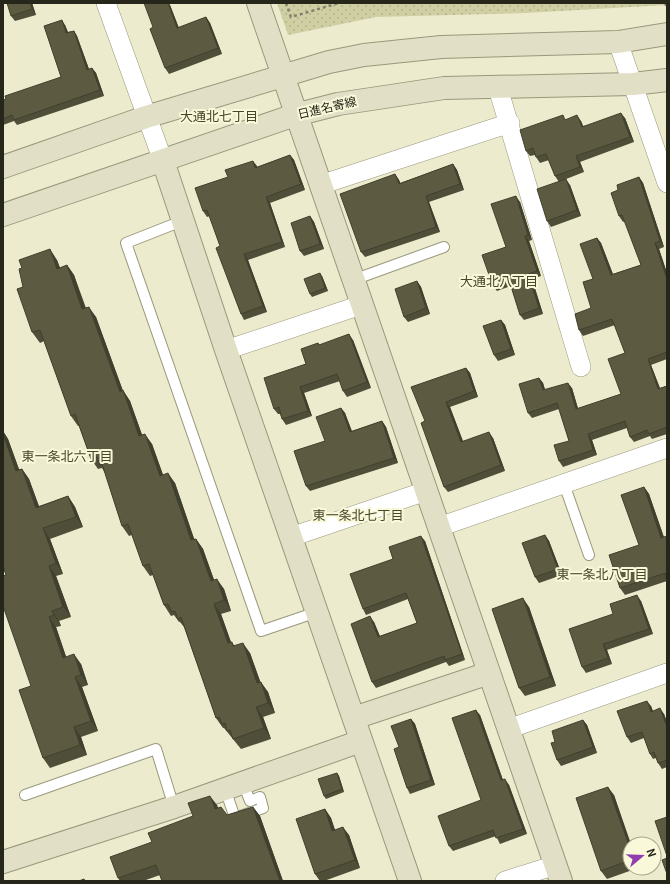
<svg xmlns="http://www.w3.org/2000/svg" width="670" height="884" font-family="Georgia,'Noto Sans JP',serif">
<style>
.grass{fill:url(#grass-dots)}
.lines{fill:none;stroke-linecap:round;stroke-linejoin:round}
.lane-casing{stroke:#99987c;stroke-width:12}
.street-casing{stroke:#99987c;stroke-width:20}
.secondary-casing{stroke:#99987c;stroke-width:24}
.path{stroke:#83826f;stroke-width:2.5;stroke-dasharray:3 3;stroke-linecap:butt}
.lane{stroke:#fff;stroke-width:10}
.street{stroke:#fff;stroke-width:19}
.secondary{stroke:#e1e0c6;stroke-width:22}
.wall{fill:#4f4e38}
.shaded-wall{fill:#40402e}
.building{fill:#5c5b41;stroke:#40402e}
.labels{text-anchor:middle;stroke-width:4;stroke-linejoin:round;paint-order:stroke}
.street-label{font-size:12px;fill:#27261b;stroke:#f9f9da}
.neighbourhood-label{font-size:13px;fill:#48472d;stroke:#f9f9da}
</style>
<defs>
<pattern id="grass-dots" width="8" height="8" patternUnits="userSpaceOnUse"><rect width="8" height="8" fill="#d0cfa4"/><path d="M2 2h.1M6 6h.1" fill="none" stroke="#b3b28d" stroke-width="1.8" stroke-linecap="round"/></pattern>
</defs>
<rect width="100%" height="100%" fill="#ecebcd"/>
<path class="grass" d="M277,3H667V5L525,13L376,17L288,35Z"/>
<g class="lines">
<defs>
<path id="lane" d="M182,221L126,243L261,631L317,612
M353,280L444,247
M564,484L589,555
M225,789L235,818L263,808L260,797L250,801L243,783
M25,795L156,749L174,807"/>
<path id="street" d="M106,3L163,161
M618,42L667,183
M498,88L581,367
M320,185L510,123
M226,350L361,305
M439,527L667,448
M291,537L426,491
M508,729L667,673
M505,881L556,865"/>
<path id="secondary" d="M258,3L561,881
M163,161L226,350L410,881
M3,167L146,117L329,62L364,55L441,47L618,42L667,34
M3,215L295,115L338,104L444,88L633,84L667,80
M354,718L489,673
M3,862L174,807L361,741"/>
</defs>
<use href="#lane" class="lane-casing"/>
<use href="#street" class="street-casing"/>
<use href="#secondary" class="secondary-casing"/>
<path class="path" d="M286,3L291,17L339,3
M665,3L667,8"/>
<use href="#lane" class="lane"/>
<use href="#street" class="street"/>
<use href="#secondary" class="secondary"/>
</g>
<path class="wall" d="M32,3L36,15L15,21L11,16Z
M170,5L179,28L206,17L210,23L222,54L169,74L165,68Z
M65,25L68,32L74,31L77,36L89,69L92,68L96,73L104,96L17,125L14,121L3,125V100L61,77Z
M625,118L634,142L580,162L584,172L561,181L570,185L581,216L551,227L547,221L559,182L555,176L549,160L540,163L536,157L535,155L530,156L526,151L566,119L581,121L583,126Z
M290,155L294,160L305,190L270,203L285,247L248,260L267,312L244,320L241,314L220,246L210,216L207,217L203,211L257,167Z
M453,164L457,170L464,190L429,202L440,232L365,257L361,252L395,174L399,180L400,183Z
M639,177L643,183L664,247L659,249L667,273V359L651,365L660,388L667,386V434L652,439L650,436L634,442L630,437L627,428L592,440L597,455L563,467L559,461L569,441L559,409L532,418L528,413L539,378L543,383L545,390L572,388L578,409L621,394L625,353L615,325L583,336L579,330L591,308L593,279L597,238L601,243L613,274L641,265L625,221L623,222L619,216L618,190Z
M520,202L532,240L529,241L541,276L532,279L543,314L524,320L520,315L511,286L497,291L493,286Z
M310,216L314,222L324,249L304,256L300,251Z
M57,260L60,268L67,265L74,275L86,308L96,317L123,391L130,401L142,435L152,444L163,475L175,483L194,539H196L203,549L214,580L224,589L231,611L221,614L231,642L235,646L250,653L260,682L268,692L275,713L263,717L271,739L241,749L224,728H223L216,718L184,627L180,622H179L174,615L171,616L164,605L153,575L150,576L143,566L132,535L129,536L122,526L105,473L102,468L98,469L91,459L79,426H78L71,416L44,341L40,343L32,332L23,287L22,268Z
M322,276L328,291L312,297L310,294Z
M417,281L421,287L430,314L408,322L404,317Z
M501,320L505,325L515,355L498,361L494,355Z
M353,340L371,388L347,397L343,391L340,381L304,393L312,416L286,425L282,419L280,414H278L274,409L306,364L318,343L320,345Z
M466,368L470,373L478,397L450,407L463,441L493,438L505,471L448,492L444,487L425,421Z
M341,408L345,413L352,431L382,421L386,427L398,463L310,491L306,486L325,441Z
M3,431L8,439L19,469H22L29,479L39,506L68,496L75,507L83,527L50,539L63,574L56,576L71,617L59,621L61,626L56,627L66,657L81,664L88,685L82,687L98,731L81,737L87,755L50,768L43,758L31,686L6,575L3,566Z
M644,487L649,494L664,537L667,581L625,595L620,588L639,545Z
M545,535L549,541L562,575L539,583L535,577Z
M425,541L465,660L449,666L446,662L376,688L372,682L374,622L380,636L417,623L408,599L366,615L363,609L393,559Z
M641,601L653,634L607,650L612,664L586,673L582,667L613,614Z
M529,607L556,686L525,696L519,688Z
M651,706L653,711L664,714L667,722V767L662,769L658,763L656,758L653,759L650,754L644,738L631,743L627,737Z
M480,715L503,780L509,785L527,834L500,844L496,836L453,851L449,846L481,800Z
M411,719L415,724L435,785L410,794L407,788L399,747Z
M583,720L587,725L597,753L561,766L557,760L555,742Z
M337,773L339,776L344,792L326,799L324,796Z
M614,795L630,844V868H638L607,879L601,871Z
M217,805L218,808L227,815L253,807L260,816L283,881H162L160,875L143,881H120L118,878L152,842L193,816Z
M325,809L331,818L335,830L349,835L360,868L324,881H320L315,874Z"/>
<path class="shaded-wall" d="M30,3H32L36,15L32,9Z
M168,3H169L170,5L181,34L177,28Z
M206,17L210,23L222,54L218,48Z
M62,20L65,25L70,38L66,33Z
M74,31L77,36L91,75L87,70Z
M92,68L96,73L104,96L100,90Z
M621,113L625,118L634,142L630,137Z
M577,115L581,121L586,133L582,127Z
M290,155L294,160L305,190L301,184Z
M576,156L580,162L584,172L580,167Z
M253,161L257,166L259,173L255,168Z
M453,164L457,170L464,190L460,184Z
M395,174L399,180L403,189L399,184Z
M639,177L643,183L664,247L660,241Z
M566,179L570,185L581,216L577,210Z
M426,196L429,202L440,232L436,227Z
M516,196L520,202L532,240L528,235Z
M266,197L270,203L285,247L282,242Z
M310,216L314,222L324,249L320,244Z
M525,236L529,241L541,276L537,271Z
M597,238L601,243L615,280L611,275Z
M655,243L659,249L667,273V279Z
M50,249L57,260L64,279L57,269Z
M244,254L248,260L267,312L263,306Z
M67,265L74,275L89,320L82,309Z
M320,273L322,276L328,291L325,288Z
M528,274L532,279L543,314L539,308Z
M417,281L421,287L430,314L426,308Z
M89,307L96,317L127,402L120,392Z
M501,320L505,325L515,355L511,349Z
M349,334L353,340L371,388L367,382Z
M648,359L651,365L662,394L658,389Z
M466,368L470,373L478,397L474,391Z
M539,378L543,383L547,396L543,390Z
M568,383L572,388L580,415L576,409Z
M300,387L304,393L312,416L308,411Z
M123,390L130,401L146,446L139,436Z
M446,402L450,407L465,447L461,442Z
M341,408L345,413L354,438L350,432Z
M382,421L386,427L398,463L394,458Z
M3,431L8,439L23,481L16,471L3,434Z
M489,432L493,438L505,471L501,465Z
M145,434L152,444L167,486L160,476Z
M588,434L592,440L597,455L593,450Z
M22,469L29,479L43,518L36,508Z
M168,473L175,483L198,550L191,540Z
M644,487L649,494L666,544L661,538Z
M68,496L75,507L83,527L76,517Z
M43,528L50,539L63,574L56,563Z
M545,535L549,541L562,575L558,569Z
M421,536L425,541L465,660L462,654Z
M196,539L203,549L218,591L211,581Z
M49,566L56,576L71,617L63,607Z
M217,579L224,589L231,611L224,600Z
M637,595L641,601L653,634L649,629Z
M523,598L529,607L556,686L550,677Z
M214,604L221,614L235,654L228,643Z
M52,611L59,621L61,626L54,615Z
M370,616L374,622L382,642L378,637Z
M49,617L56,627L70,668L63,658Z
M243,643L250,653L263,689L261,682L268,692L275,713L268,703L257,683Z
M603,644L607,650L612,664L608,658Z
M74,654L81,664L88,685L81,675Z
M75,677L82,687L98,731L91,721Z
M647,701L651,706L655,717L651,712Z
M256,707L263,717L271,739L264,728Z
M660,708L664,714L667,722V727Z
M476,710L480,715L505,786L501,780Z
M411,719L415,724L435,785L431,780Z
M583,720L587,725L597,753L593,747Z
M74,727L81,737L87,755L80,745Z
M337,773L339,776L344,792L342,789Z
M505,779L509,785L527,834L523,829Z
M608,787L614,795L631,844H630V848Z
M210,796L217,805L221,819L215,809Z
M253,807L260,816L283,881H280Z
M325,809L331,818L338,839L332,831Z
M343,827L349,835L360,868L355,860Z"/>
<path class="building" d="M7,3H30L32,9L11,16Z
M144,3H168L177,28L206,17L218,48L165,68L150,29L153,27Z
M62,20L66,33L74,31L87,70L92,68L100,90L14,120L12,115L3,119V100L6,99L5,96L61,77L44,26Z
M621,113L630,137L576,156L580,167L555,176L546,154L536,157L533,148L526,151L520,130L563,115L565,120L577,115L582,127Z
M290,155L301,184L266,197L282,242L244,254L263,306L241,314L216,248L220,246L207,210L203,211L195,188L228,177L225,170L253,161L255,168Z
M453,164L460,184L426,196L436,227L361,252L340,194L395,174L399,184Z
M639,177L660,241L655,243L667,279V352L648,359L658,389L667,386V414L666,415L667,419V427L649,434L647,430L630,437L625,421L588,434L593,450L559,461L554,445L569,441L557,403L528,413L519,384L539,378L543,390L568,383L576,409L621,394L608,359L625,353L612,319L579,330L575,314L591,308L583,282L593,279L580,244L597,238L611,275L641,265L622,215L619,216L611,193L618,190L617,185Z
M566,179L577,210L547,221L537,189Z
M516,196L528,235L525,236L537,271L528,274L539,308L520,315L509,280L493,286L482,255L506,247L491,204Z
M310,216L320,244L300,251L291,223Z
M50,249L57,269L67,265L82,309L89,307L120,392L123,390L139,436L145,434L160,476L168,473L191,540L196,539L211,581L217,579L224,600L214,604L228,643L232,642L233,646L243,643L257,683L261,682L268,703L256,707L264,728L233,739L230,730L227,731L225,723L222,724L219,717L216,718L181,617L178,619L175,611L172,612L168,604L164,605L149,564L143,566L128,524L122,526L102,464L100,465L97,457L91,459L75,414L71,416L40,330L32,332L17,289L23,287L19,269L22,268L19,260Z
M320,273L325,288L310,294L304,279Z
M417,281L426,308L404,317L395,289Z
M501,320L511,349L494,355L483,326Z
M349,334L367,382L343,391L337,374L300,387L308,411L282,419L279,407L274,409L264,378L306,364L301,349L318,343L319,345Z
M466,368L474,391L446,402L461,442L489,432L501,465L444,487L421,423L425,421L411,387Z
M341,408L350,432L382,421L394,458L306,486L294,451L325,441L316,417Z
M3,434L16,471L22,469L36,508L68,496L76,517L43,528L56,563L49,566L63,607L52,611L54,615L49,617L63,658L74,654L81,675L75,677L91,721L74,727L80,745L43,758L19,690L31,686L3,606V576L6,575L3,566Z
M644,487L661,538L667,536V580L665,573L620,588L609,555L639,545L621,495Z
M545,535L558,569L535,577L522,543Z
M421,536L462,654L445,660L444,656L372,682L351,624L370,616L378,637L417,623L406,593L363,609L350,574L393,559L389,547Z
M637,595L649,629L603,644L608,658L582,667L569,629L613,614L610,604Z
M523,598L550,677L519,688L492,609Z
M647,701L651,712L660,708L667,727V760L658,763L654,752L650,754L642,732L627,737L617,711Z
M476,710L501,780L505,779L523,829L496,838L493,830L449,846L438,816L481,800L452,718Z
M411,719L431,780L407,788L394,749L399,747L391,726Z
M583,720L593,747L557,760L551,743L555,742L552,731Z
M337,773L342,789L324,796L318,779Z
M608,787L630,848V860L601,871L576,798Z
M210,796L215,809L221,807L227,815L253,807L280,881H162L156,865L118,878L110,857L152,842L148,833L193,816L188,803Z
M325,809L332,831L343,827L355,860L315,874L296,819Z
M667,817V856L655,821Z
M667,858V874L662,860Z
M84,879L85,881H79Z"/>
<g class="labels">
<g class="street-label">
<text transform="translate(327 108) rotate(-13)" y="4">日進名寄線</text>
</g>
<g class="neighbourhood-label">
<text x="219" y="121">大通北七丁目</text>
<text x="499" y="286">大通北八丁目</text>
<text x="67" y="461">東一条北六丁目</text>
<text x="358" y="520">東一条北七丁目</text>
<text x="602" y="579">東一条北八丁目</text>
</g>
</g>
<rect width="670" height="884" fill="none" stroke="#27261b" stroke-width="8"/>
<g transform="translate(642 856) rotate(71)"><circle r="19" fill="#f9f9da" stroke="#a5a58e"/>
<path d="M0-3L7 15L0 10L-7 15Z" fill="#903ead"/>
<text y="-6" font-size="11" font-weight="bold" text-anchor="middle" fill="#27261b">N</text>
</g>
</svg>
